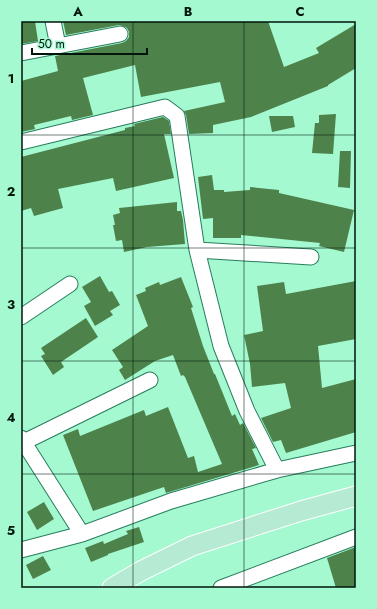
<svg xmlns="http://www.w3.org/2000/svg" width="377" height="609" font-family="Jost,sans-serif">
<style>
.building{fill:#4e824b}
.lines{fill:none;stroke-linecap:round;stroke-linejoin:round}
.minor-casing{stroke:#277e5c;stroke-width:17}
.major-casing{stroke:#fff;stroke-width:21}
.minor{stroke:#fff;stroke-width:15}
.major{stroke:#b6ead2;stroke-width:19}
.grid{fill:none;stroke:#00150b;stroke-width:1;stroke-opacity:0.55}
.neatline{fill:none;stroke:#00150b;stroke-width:1.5}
.grid-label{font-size:13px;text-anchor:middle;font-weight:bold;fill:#00150b}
</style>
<rect width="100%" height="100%" fill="#a5f9d1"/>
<path class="building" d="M21,21H35L38,41L21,44Z
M63,21H268L284,67L319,53L316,48L356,24V68L328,85V86L251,117L213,125V133L189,134L186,115L184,111L225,102L220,82L141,97L135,65L83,78L93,115L72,120L71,116L34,125L35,129L21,132V81L58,71L55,56L122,43L126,41L129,37V32L127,28L123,26L119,25L66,35Z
M336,114L333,154L312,153L315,123H319V115Z
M269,116H293L295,127L272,132Z
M163,117L169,121L171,134H164L174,178L116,191L113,178L58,189L63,208L34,216L31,208L21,211V157L125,130V128L135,126L134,124Z
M340,151H351L350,188L338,187Z
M212,175L214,190H224V192L250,190V187L279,190V193L354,210L344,252L319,246L320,243L241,235V238H213V218L203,219L198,177Z
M177,202V211H181L183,220L185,244L147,247L124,252L122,240L116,241L113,225H115L113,215L120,213L119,208Z
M100,276L109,292L112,291L120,305L110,311L113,315L95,326L84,306L91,302L82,287Z
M181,277L193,307L191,308L203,346L214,374H215L232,416L235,414L240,425L243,423L256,448L252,449L259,465L166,493L164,487L93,511L63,435L78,429L80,436L144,410L146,416L168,407L188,458L194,456L198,472L222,464L185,377L183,375L181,376L173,355L155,361L125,380L119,370L123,367L112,350L148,326L136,295L146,291L145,288L159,282L160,285Z
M356,281V339L318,346L322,388L356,379V432L286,453L281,440L273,442L261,418L291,408L285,383L252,387L250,364L244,335L263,331L257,286L284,282L286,294Z
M86,318L98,337L61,362L64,367L53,375L41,356L45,354L41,348Z
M44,502L54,519L37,530L27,512Z
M139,527L144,542L108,554V555L91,562L85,548L103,541L104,544L128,534L126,531Z
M356,547V588H336L327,558Z
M43,556L51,570L33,579L26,565Z"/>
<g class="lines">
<defs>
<path id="minor" d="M53,21L58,46
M21,53L120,34
M21,142L165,107L177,116L197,250L221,346L247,411L277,470
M197,250L311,257
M21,317L70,284
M21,438L82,534
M24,442L150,380
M21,550L82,534L171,501L277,470L356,453
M221,588L356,537"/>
<path id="major" d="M112,588L141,571L192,546L301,511L356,496"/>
</defs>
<use href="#minor" class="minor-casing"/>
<use href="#major" class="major-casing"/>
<use href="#minor" class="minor"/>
<use href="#major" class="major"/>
</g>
<path class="grid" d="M133,21V588M244,21V588M21,135H356M21,248H356M21,361H356M21,474H356"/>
<rect width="377" height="609" fill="none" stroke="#a5f9d1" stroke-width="44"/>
<path d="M32 48v6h115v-6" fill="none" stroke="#00150b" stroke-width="2"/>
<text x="38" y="48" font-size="12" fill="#00150b" stroke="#a5f9d1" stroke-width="3" paint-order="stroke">50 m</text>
<rect x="22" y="22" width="333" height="565" class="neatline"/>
<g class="grid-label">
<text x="78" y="16">A</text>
<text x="188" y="16">B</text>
<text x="300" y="16">C</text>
<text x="11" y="83">1</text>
<text x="11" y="196">2</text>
<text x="11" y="309">3</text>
<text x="11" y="422">4</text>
<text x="11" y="535">5</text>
</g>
</svg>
